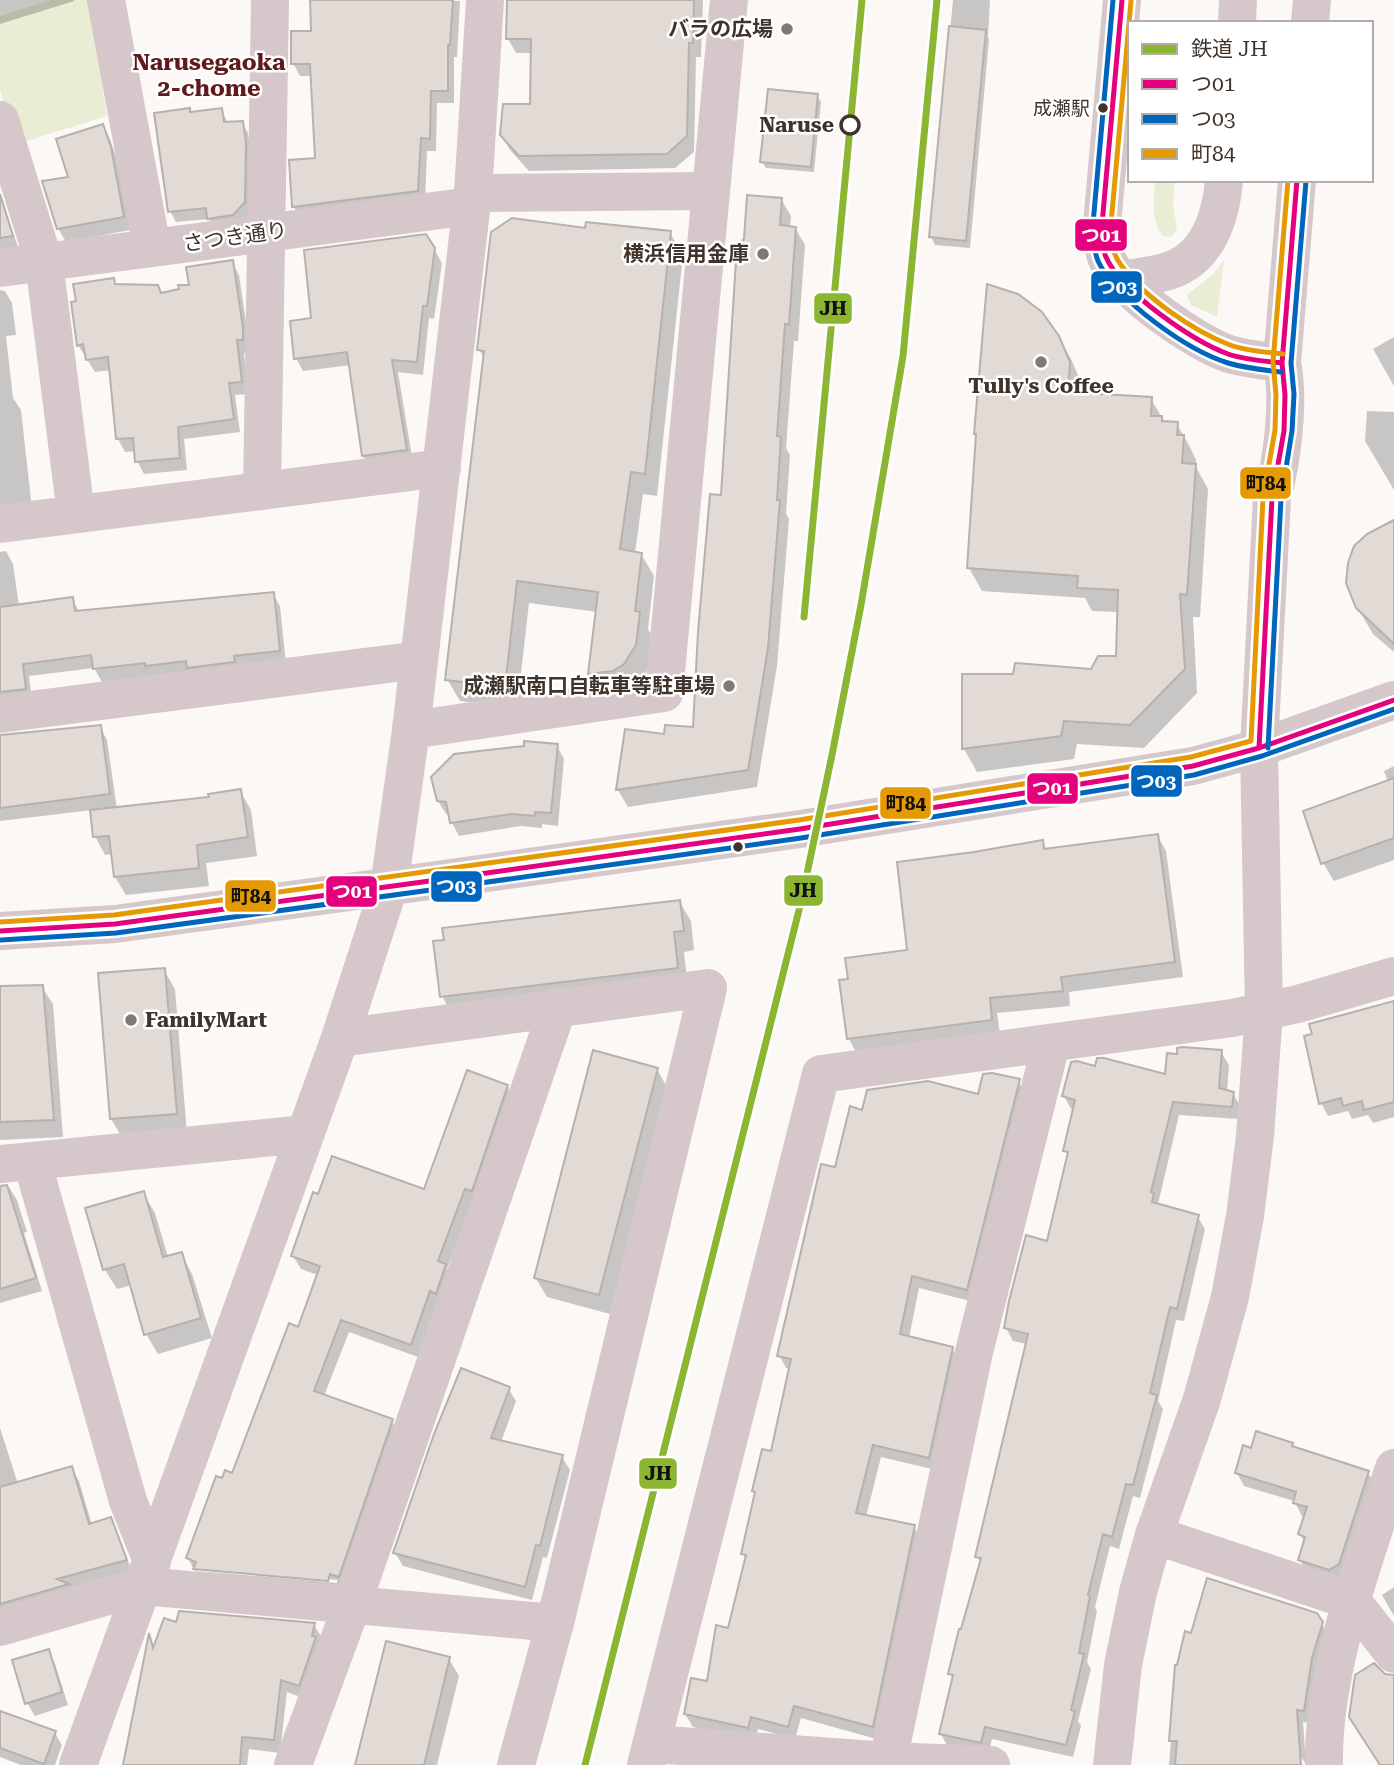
<svg xmlns="http://www.w3.org/2000/svg" width="1394" height="1765" font-family="'Roboto Serif','Noto Sans JP',serif">
<style>
.green{fill:#e8edd3}
.shadow{fill:#0003;fill-rule:evenodd}
.building{fill:#e1dad5;stroke:#b7b0ac;stroke-width:2}
.lines{fill:none;stroke-linecap:round;stroke-linejoin:round}
.minor{stroke:#d6c8ca;stroke-width:38}
.tertiary{stroke:#d6c8ca;stroke-width:38}
.bus-1-casing{stroke:#fff;stroke-width:10}
.bus-2-casing{stroke:#fff;stroke-width:10}
.bus-3-casing{stroke:#fff;stroke-width:10}
.bus-1{stroke:#e5007d;stroke-width:5}
.bus-2{stroke:#0065bd;stroke-width:5}
.bus-3{stroke:#e59a04;stroke-width:5}
.rail-1-casing{stroke:#fff;stroke-width:12}
.rail-1{stroke:#8cb631;stroke-width:7}
.poi-dot{fill:#817871;stroke:#fff;stroke-width:2.5}
.bus-dot{fill:#3f332a;stroke:#fff;stroke-width:2.5}
.stop-dot{fill:#fff;stroke:#3f332a;stroke-width:3.5}
.labels{text-anchor:middle;stroke-width:5;stroke-linejoin:round;paint-order:stroke}
.bus-label{font-size:19px;fill:#3f332a;stroke:#fff;text-anchor:end}
.poi-label{font-size:21px;font-weight:bold;fill:#3f332a;stroke:#fff;text-anchor:end}
.stop-label{font-size:21px;font-weight:bold;fill:#3f332a;stroke:#fff;text-anchor:end}
.street-label{font-size:21px;fill:#3f332a;stroke:#fff}
.neighbourhood-label{font-size:23px;font-weight:bold;fill:#5f1a1c;stroke:#fff}
.line-badge{stroke:#fff;stroke-width:2.5}
.badge-label{font-size:19px;text-anchor:middle;font-weight:bold;fill:#fff}
.pale-badge-label{font-size:19px;text-anchor:middle;font-weight:bold;fill:#111}
</style>
<rect width="100%" height="100%" fill="#fbf8f6"/>
<path class="green" d="M51,0H89L107,116L17,144L0,90V16Z
M1155,180H1175L1173,204L1177,229L1171,237L1163,236C1150,219 1154,200 1155,180Z
M1224,260L1217,317L1191,305L1187,295L1213,274Z"/>
<path class="shadow" d="M0,0H74V1L0,24Z
M312,0L460,1L457,57H454V103H437L436,151H427L425,203L301,220L294,207L291,162L316,160L312,76H300L293,63L313,32Z
M508,0H703L701,57H696L694,152L675,168L529,171L510,150L501,135L531,106L533,53H516L508,39Z
M953,0H990L988,37L989,40L970,248L935,245L931,237Z
M817,96L821,102L814,172L766,168L762,162Z
M189,110L191,114L222,110L228,124L242,122L248,133L251,155L250,213L239,226L215,229L209,219L176,222L170,211Z
M102,126L110,139L118,162L130,230L66,242L58,228L71,178Z
M0,195L18,247L0,260Z
M781,199L791,216L790,228H795L805,245L798,341H794L786,448L790,455L786,514L789,519L777,666L757,787L628,807L618,790L627,731L666,737L695,729L723,497Z
M587,230L670,233L683,255L657,496L643,494L635,553L641,554L654,576L648,629L652,636L648,668L644,677L603,696L590,674L598,612L529,603L517,708L460,701L447,679L485,360L479,349Z
M434,249L442,263L434,319L429,318L423,375L398,372L413,463L371,468L363,456L351,365L303,371L296,358Z
M232,262L239,275L249,342V352L244,353L248,394L235,395L240,432L184,439L187,470L144,474L137,461L136,451L125,452L118,439L111,370L95,372L78,345L113,279L117,286L162,295L191,287Z
M0,290L5,291L12,303L16,335L6,336L13,398L21,410L32,509L0,512Z
M1058,336L1072,361L1083,387L1082,394L1151,399L1165,423L1177,424L1190,447L1196,460V467L1208,489L1200,617H1193L1197,693L1144,748L1077,744L1074,759L977,772L964,749L963,676H1014L1092,670L1118,657L1119,612L1092,611L1085,598L982,591L969,568L977,437L976,433Z
M1394,337V386L1373,349Z
M1367,411L1394,412V490L1365,441Z
M1394,522V652L1373,634L1357,607Z
M6,551L13,564L19,606L72,599L80,613L273,594L280,606L286,664L102,682L94,668L29,676L32,701L0,707V552Z
M100,727L107,740L117,809L211,798L240,791L251,810L257,856L206,863L209,886L126,895L115,877L113,854L105,855L95,836L92,810L0,821V736Z
M557,746L564,759L558,826L542,824V828L521,826L459,836L452,823L450,815L446,814L438,801Z
M1394,766V860L1334,881L1323,863L1388,782L1384,771Z
M1157,835L1166,851L1183,977L1069,992L1070,1006L997,1013L1000,1035L857,1054L849,1039L841,982L850,981L909,951L975,854L1042,841L1047,850Z
M679,901L691,921L694,950L684,952L688,988L453,1016L442,996Z
M164,970L175,989L187,1134L123,1139L111,1119L100,974Z
M0,987H42L53,1004L63,1137L0,1140Z
M1394,1003V1117L1373,1123L1368,1115L1352,1119L1348,1111L1328,1116L1321,1103Z
M1221,1052L1229,1065L1227,1092L1233,1094L1241,1107L1239,1119L1179,1115L1158,1204L1160,1207L1197,1216L1205,1229L1184,1321L1176,1320L1158,1401L1163,1409L1140,1498L1133,1496L1119,1549L1110,1546L1095,1607L1097,1611L1087,1662L1091,1669L1078,1721L1081,1726L1073,1757L992,1739L988,1755L948,1747L941,1734L954,1680L950,1674L982,1564L977,1557L1027,1344L1013,1341L1006,1328L1049,1243L1069,1157L1065,1150L1075,1110L1071,1109L1064,1096L1096,1068L1167,1076Z
M657,1069L668,1089L610,1314L547,1297L535,1277Z
M1018,1081L1026,1094L974,1302L919,1288L909,1338L952,1348L959,1361L936,1470L881,1457L866,1517L914,1527L922,1540L880,1740L801,1718L795,1739L758,1729L755,1741L693,1727L685,1714L708,1683L729,1630L747,1560L743,1554L756,1496L754,1491L773,1454L791,1370L786,1368L779,1355L836,1169L864,1112L979,1096Z
M507,1086L514,1099L447,1269L453,1279L418,1357L349,1332L324,1396L392,1421L399,1434L346,1589L195,1571L188,1558L223,1481L233,1475L299,1329L318,1275L301,1269L293,1256L319,1196L425,1191ZM198,1567L337,1580V1583L198,1571Z
M0,1187H9L17,1200L27,1232L24,1233L42,1291L0,1303Z
M143,1193L155,1213L168,1257L181,1254L192,1274L212,1338L158,1354L146,1334L132,1285L117,1289L105,1270L87,1209Z
M508,1388L516,1401L501,1442L562,1457L570,1470L547,1558L543,1557L532,1600L403,1566L395,1553Z
M0,1428L18,1484L71,1468L79,1481L92,1525L110,1520L133,1573L0,1611Z
M1292,1444L1294,1448L1368,1473L1376,1486L1346,1578L1308,1573L1300,1560L1305,1543L1300,1534L1306,1517L1302,1516L1294,1501L1244,1486L1237,1473L1252,1450Z
M1394,1587V1616L1382,1595Z
M1316,1614L1329,1636L1310,1723L1303,1722L1306,1764L1286,1736L1294,1765H1169L1177,1667L1193,1635Z
M177,1624L314,1625L322,1638L306,1699L287,1692L280,1753L249,1749L247,1765H124L150,1638L155,1647Z
M48,1651L55,1664L68,1705L35,1716L27,1703Z
M449,1659L459,1676L437,1765H357Z
M0,1713L54,1732L62,1745L55,1765H21L0,1757Z"/>
<path class="building" d="M310,0H453L450,45H448V91H431L430,139L421,138L418,191L292,207L289,160L315,158L310,64H291V31H311Z
M507,0H694L693,43H689L687,136L667,154L519,156L500,135L503,104H530L531,39H506Z
M949,26L986,30L966,241L929,237Z
M768,89L818,94L811,167L760,162Z
M190,108V112L222,108L224,122L243,121L246,143L245,202L233,215L207,219L206,208L168,212L154,113Z
M103,124L111,147L124,217L57,229L42,181L68,177L56,139Z
M0,194L13,236L0,238Z
M747,195L782,198L780,225L796,227L789,325L785,324L777,436L781,437L777,500H780L768,648L748,770L616,790L625,729L664,734L665,725L693,727L698,632L710,494L721,495L737,245L744,239Z
M512,218L585,228L586,222L671,231L645,474L631,472L620,549L642,553L635,611L640,612L636,645L624,664L613,671L588,674L598,592L517,581L505,687L445,680L484,351L477,350L491,232Z
M426,234L435,248L427,306H423L417,362L392,360L407,450L362,456L347,352L294,359L290,321L311,318L304,250Z
M233,260L243,328V340H237L242,382L229,383L234,419L178,427L180,458L135,462L133,438L116,439L108,357L86,360L83,344L77,346L71,302L76,301L73,284L114,278L115,284L158,285L161,293L179,289L178,285H189L186,267Z
M987,284L1018,294L1042,312L1059,336L1070,362L1068,392L1152,397L1151,416H1162V421L1178,422L1177,435H1184L1182,463L1196,464L1187,595L1180,594L1185,669L1130,725L1064,721L1061,736L962,749V674H1013L1015,663L1091,669L1098,656H1116L1118,590L1077,588L1078,576L967,568L976,434H974Z
M1394,520V644L1356,608L1346,583L1348,563L1354,546L1367,534Z
M274,592L280,651L234,656L235,662L187,668L186,661L145,666V663L93,669L91,655L23,664L26,689L0,692V607L73,597L75,611Z
M101,725L110,794L0,808V735Z
M524,741L558,744L551,813L535,812V816L512,814L450,823L446,802L437,801L431,777L454,754L524,746Z
M1394,778V838L1321,864L1303,811Z
M241,789L248,837L197,845L199,868L114,877L109,836L93,837L90,810L209,797L208,794Z
M1158,834L1175,962L1061,977L1063,991L990,998L992,1020L847,1039L839,980L848,979L845,958L907,950L897,862L974,852L1043,840L1044,849Z
M680,900L684,931L674,932L678,968L440,997L433,941L444,940L442,928Z
M165,968L177,1114L110,1119L98,973Z
M43,985L54,1120L0,1122V986Z
M1394,1001V1102L1364,1110L1362,1101L1343,1106L1341,1098L1319,1104L1304,1036L1312,1034L1309,1024Z
M1182,1047L1222,1050L1219,1088L1234,1092L1232,1107L1173,1102L1151,1192L1154,1193L1152,1202L1199,1215L1177,1309L1170,1307L1150,1393L1157,1395L1133,1485L1126,1484L1112,1537L1103,1534L1088,1595L1090,1596L1079,1653L1084,1654L1071,1710L1075,1711L1066,1745L985,1727L981,1743L939,1734L953,1675L948,1674L959,1629H961L981,1558L975,1557L1028,1334L1004,1328L1009,1301L1026,1235L1047,1241L1068,1152L1063,1151L1075,1100L1062,1096L1071,1062L1077,1061L1095,1066L1097,1058H1104L1165,1074L1167,1053L1177,1054V1048Z
M593,1050L658,1068L599,1295L534,1278Z
M467,1070L508,1085L472,1191L465,1189L438,1261L446,1264L436,1294L430,1291L411,1345L341,1320L314,1391L393,1419L339,1577L330,1574L328,1581L193,1569L196,1562L186,1558L216,1476L222,1478L225,1470L232,1473L289,1323L298,1327L320,1266L291,1256L313,1192L318,1194L332,1156L424,1189Z
M992,1073L1020,1079L967,1290L912,1276L900,1334L953,1347L929,1458L873,1445L856,1513L915,1525L873,1727L794,1706L788,1727L751,1717L748,1728L684,1714L691,1678L707,1681L716,1625L728,1628L746,1555L741,1554L755,1492L752,1491L762,1449L771,1451L791,1359L777,1356L821,1164L835,1167L850,1106L862,1110L867,1090L928,1081L978,1094L983,1074Z
M7,1185L36,1278L0,1289V1186Z
M144,1191L163,1257L182,1252L201,1318L144,1335L124,1264L103,1270L85,1208Z
M461,1368L510,1387L491,1438L563,1455L540,1546L536,1545L525,1587L393,1553L434,1434Z
M1256,1431L1293,1443L1292,1446L1369,1471L1339,1564L1329,1570L1298,1560L1305,1537L1298,1534L1307,1507L1293,1503L1296,1492L1235,1473L1243,1445L1251,1448Z
M72,1466L89,1524L111,1517L127,1560L57,1579L69,1584L0,1604V1487Z
M1207,1578L1317,1613L1323,1622L1312,1658L1304,1711L1297,1710L1301,1765H1175L1177,1741H1169L1175,1665H1177L1185,1631L1191,1633Z
M179,1611L315,1623L312,1636L316,1637L299,1686L281,1680L274,1740L242,1737L240,1765H123L149,1633L153,1648L164,1618L176,1622Z
M386,1641L450,1657L424,1765H355Z
M49,1649L62,1692L25,1704L12,1660Z
M1374,1663L1385,1674L1394,1675V1765H1380L1349,1717L1355,1675Z
M0,1711L56,1731L44,1764L0,1748Z"/>
<g class="lines">
<path class="minor" d="M106,0L152,248
M1237,23L1238,0
M0,120L44,262L76,514
M473,193L711,191
M0,268L471,206
M1122,280C1136,277 1151,276 1165,272C1207,261 1221,218 1224,180
M262,491L270,0
M0,524L442,468
M0,714L419,660
M340,1038L708,988L555,1623L516,1765
M32,1161L128,1501L152,1561
M0,1164L305,1134
M1154,1535L1352,1601L1394,1654
M143,1586L555,1623
M652,1744L888,1761L991,1765
M888,1761L974,1352L1051,1044
M78,1765L340,1038L389,887L411,730L473,193L485,0
M293,1765L352,1605L558,1007
M646,1765L821,1074L1232,1018L1298,1004L1394,976
M1324,1765C1322,1670 1365,1558 1394,1468"/>
<path class="tertiary" d="M1122,0L1101,236C1103,243 1104,251 1106,257C1119,290 1196,343 1229,354C1247,359 1264,361 1282,363
M1310,23L1312,0
M411,730L664,693L729,0
M0,931L115,924L437,880L800,829L1193,766L1259,748L1394,700
M0,1627L143,1586
M1112,1765L1123,1665L1138,1592L1154,1535L1202,1399L1230,1297L1245,1216L1255,1136L1264,1012L1259,748L1272,498C1282,461 1290,401 1282,363L1297,180"/>
<defs>
<path id="bus-1" d="M1122,0L1101,236C1103,243 1103,251 1106,257C1121,292 1193,341 1228,354C1245,360 1264,361 1282,363
M1259,748L1272,498L1284,431L1285,395L1282,363L1297,180
M0,931L115,924L437,880L800,829L1193,766L1259,748L1394,700"/>
<path id="bus-2" d="M1113,0L1092,235C1094,244 1095,254 1098,261C1117,301 1187,350 1228,363C1245,368 1263,370 1281,372
M1268,748L1281,499L1292,431L1294,394L1291,363L1306,181
M1,940L116,933L438,889L801,838L1194,775L1262,756L1394,709"/>
<path id="bus-3" d="M1131,1L1110,235C1112,246 1114,256 1121,265C1144,297 1193,331 1230,345C1246,351 1265,352 1283,354
M0,922L114,915L799,820L1191,757L1251,741L1263,498L1275,430L1276,395L1273,362L1288,180"/>
</defs>
<use href="#bus-1" class="bus-1-casing"/>
<use href="#bus-2" class="bus-2-casing"/>
<use href="#bus-3" class="bus-3-casing"/>
<use href="#bus-1" class="bus-1"/>
<use href="#bus-2" class="bus-2"/>
<use href="#bus-3" class="bus-3"/>
<defs>
<path id="rail-1" d="M804,617L862,0
M585,1765L801,902L832,755L861,605L903,356L937,0"/>
</defs>
<use href="#rail-1" class="rail-1-casing"/>
<use href="#rail-1" class="rail-1"/>
</g>
<g class="poi-dot">
<circle cx="787" cy="29" r="7"/>
<circle cx="763" cy="254" r="7"/>
<circle cx="1041" cy="362" r="7"/>
<circle cx="729" cy="686" r="7"/>
<circle cx="131" cy="1020" r="7"/>
</g>
<g class="bus-dot">
<circle cx="1103" cy="108" r="6"/>
<circle cx="738" cy="847" r="6"/>
</g>
<circle class="stop-dot" cx="850" cy="125" r="9"/>
<g class="labels">
<g class="bus-label">
<text x="1090" y="115">成瀬駅</text>
</g>
<g class="poi-label">
<text x="773" y="36">バラの広場</text>
<text x="749" y="261">横浜信用金庫</text>
<text x="1041" y="393" text-anchor="middle">Tully's Coffee</text>
<text x="715" y="693">成瀬駅南口自転車等駐車場</text>
<text x="145" y="1027" text-anchor="start">FamilyMart</text>
</g>
<g class="stop-label">
<text x="834" y="132">Naruse</text>
</g>
<g class="street-label">
<text transform="translate(235 237) rotate(-8)" y="7">さつき通り</text>
</g>
<g class="neighbourhood-label">
<text x="209" y="70">Narusegaoka<tspan x="209" dy="26">2-chome</tspan></text>
</g>
</g>
<g class="line-badge">
<rect x="1074" y="218" width="54" height="34" rx="7" fill="#e5007d"/>
<rect x="1090" y="270" width="53" height="34" rx="7" fill="#0065bd"/>
<rect x="813" y="292" width="40" height="33" rx="7" fill="#8cb631"/>
<rect x="1239" y="466" width="53" height="34" rx="7" fill="#e59a04"/>
<rect x="1130" y="764" width="53" height="34" rx="7" fill="#0065bd"/>
<rect x="1026" y="772" width="53" height="33" rx="7" fill="#e5007d"/>
<rect x="879" y="786" width="53" height="34" rx="7" fill="#e59a04"/>
<rect x="430" y="870" width="53" height="33" rx="7" fill="#0065bd"/>
<rect x="783" y="874" width="41" height="33" rx="7" fill="#8cb631"/>
<rect x="325" y="875" width="53" height="33" rx="7" fill="#e5007d"/>
<rect x="224" y="879" width="53" height="34" rx="7" fill="#e59a04"/>
<rect x="638" y="1457" width="40" height="33" rx="7" fill="#8cb631"/>
</g>
<g class="badge-label">
<text x="1101" y="242">つ01</text>
<text x="1117" y="294">つ03</text>
<text x="1156" y="788">つ03</text>
<text x="1052" y="795">つ01</text>
<text x="456" y="893">つ03</text>
<text x="352" y="898">つ01</text>
</g>
<g class="pale-badge-label">
<text x="833" y="315">JH</text>
<text x="1266" y="490">町84</text>
<text x="906" y="810">町84</text>
<text x="803" y="897">JH</text>
<text x="251" y="903">町84</text>
<text x="658" y="1480">JH</text>
</g>
<rect x="1128" y="21" width="245" height="161" fill="#ffffff" stroke="#b2adaa" stroke-width="2"/>
<rect x="1142" y="44" width="35" height="10" fill="#8cb631" stroke="#b2adaa" stroke-width="2"/>
<text x="1191" y="56" font-size="21" fill="#3f332a">鉄道 JH</text>
<rect x="1142" y="79" width="35" height="10" fill="#e5007d" stroke="#b2adaa" stroke-width="2"/>
<text x="1191" y="91" font-size="21" fill="#3f332a">つ01</text>
<rect x="1142" y="114" width="35" height="10" fill="#0065bd" stroke="#b2adaa" stroke-width="2"/>
<text x="1191" y="126" font-size="21" fill="#3f332a">つ03</text>
<rect x="1142" y="149" width="35" height="10" fill="#e59a04" stroke="#b2adaa" stroke-width="2"/>
<text x="1191" y="161" font-size="21" fill="#3f332a">町84</text>
</svg>
